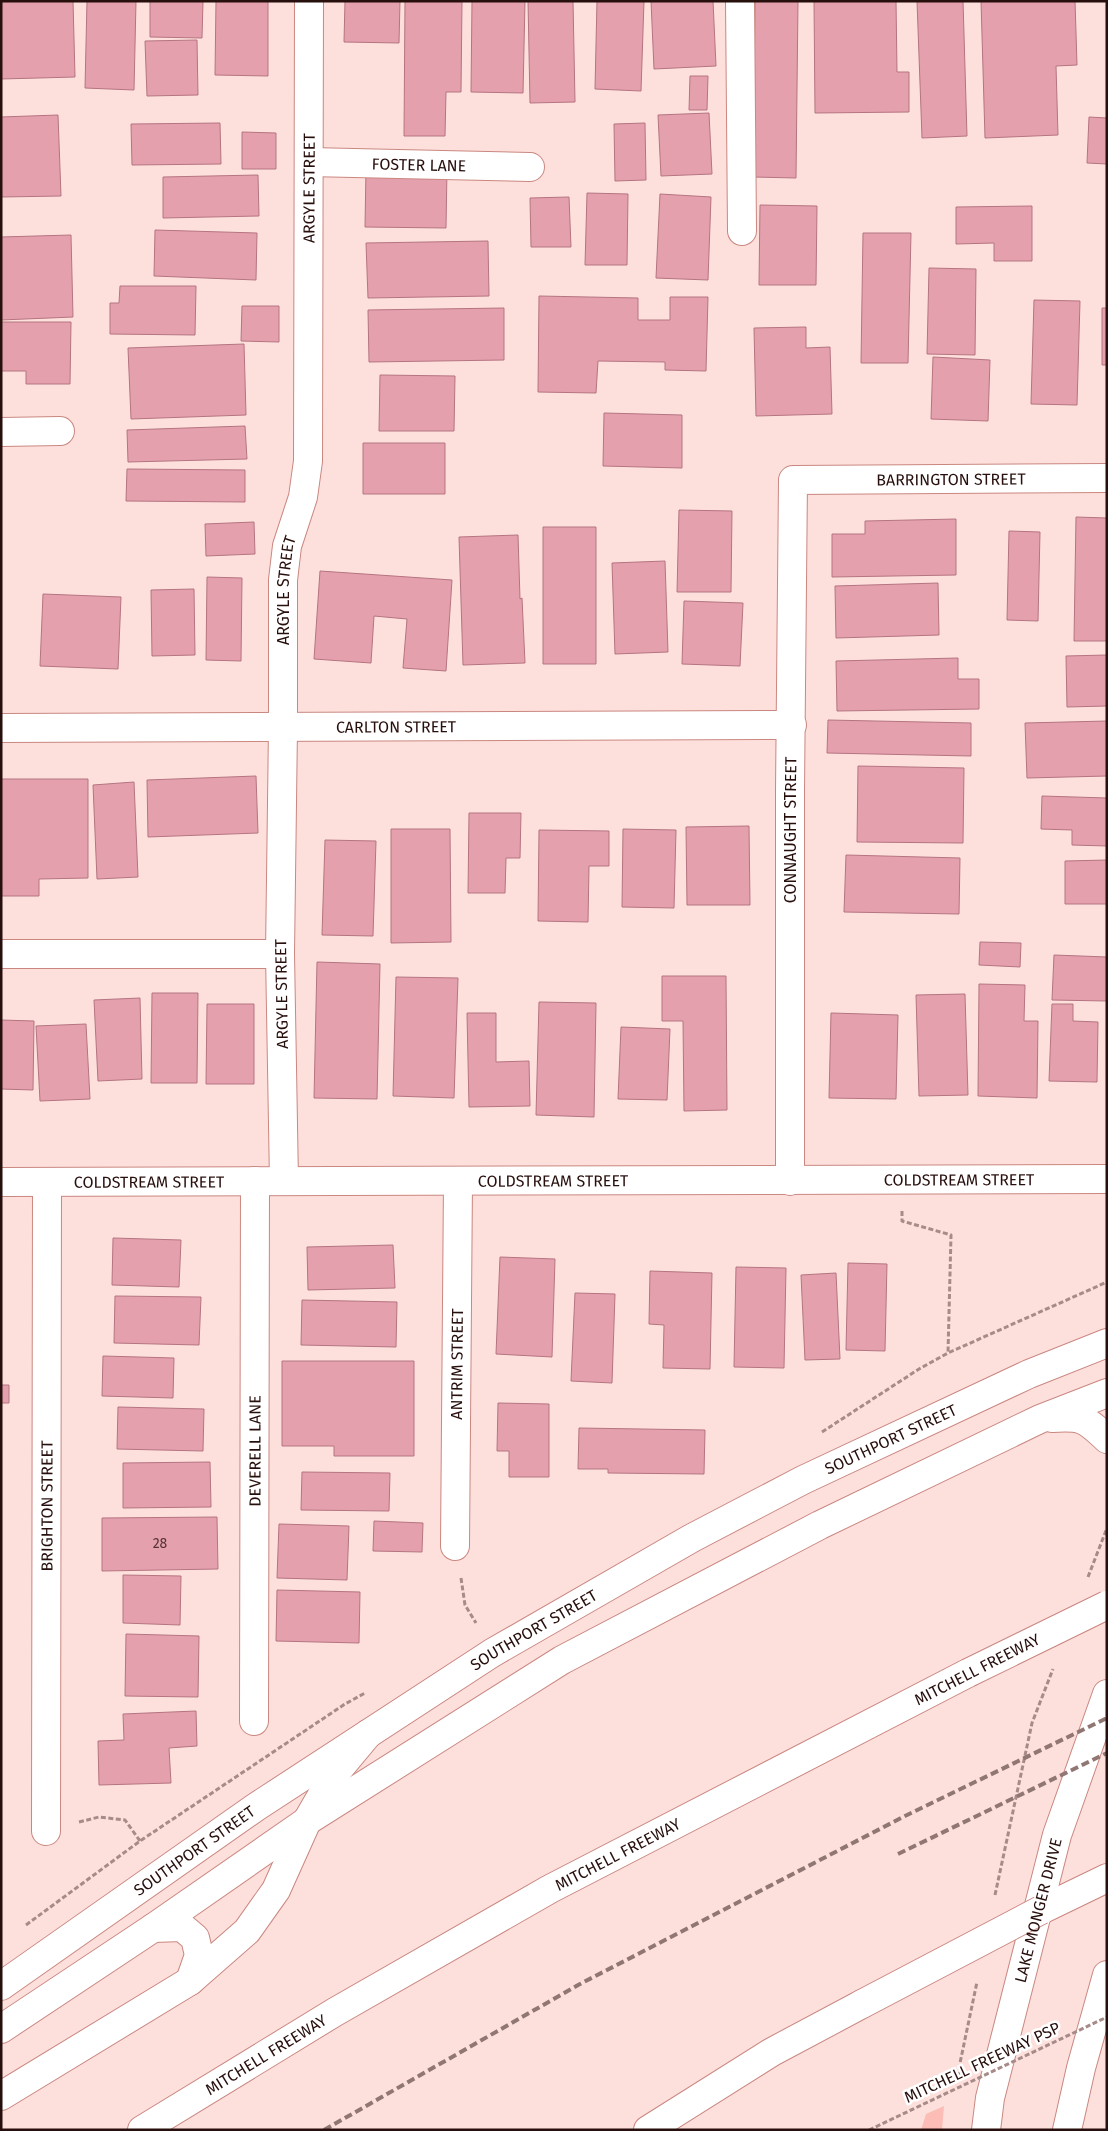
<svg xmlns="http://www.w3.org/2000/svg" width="1108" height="2131" font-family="'Fira Sans',sans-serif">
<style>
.green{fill:#fbbdb6}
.building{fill:#e5a0ae;stroke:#b57481}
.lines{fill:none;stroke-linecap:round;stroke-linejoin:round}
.minor-casing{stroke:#ca8780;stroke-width:30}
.major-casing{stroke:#ca8780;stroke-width:30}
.highway-casing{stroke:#ca8780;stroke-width:30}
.path{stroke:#a68b88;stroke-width:3;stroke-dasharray:5 2.5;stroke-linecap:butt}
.minor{stroke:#fff;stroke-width:28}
.major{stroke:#fff;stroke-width:28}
.highway{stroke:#fff;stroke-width:28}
.rail{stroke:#917774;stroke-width:4;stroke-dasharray:8 4;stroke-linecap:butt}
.highway-bridge-casing{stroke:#ca8780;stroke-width:30;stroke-linecap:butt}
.path-bridge{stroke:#a68b88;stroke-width:3;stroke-dasharray:5 2.5;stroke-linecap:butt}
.highway-bridge{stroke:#fff;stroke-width:28}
.labels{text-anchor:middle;stroke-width:5;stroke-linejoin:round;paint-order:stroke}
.number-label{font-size:14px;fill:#563335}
.street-label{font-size:16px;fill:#270f0d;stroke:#fff}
</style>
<rect width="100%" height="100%" fill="#fde0dc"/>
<path class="green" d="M944,2106L942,2130H921L926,2114Z"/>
<path class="building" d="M1,1H73L75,77L1,79Z
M87,1H136L134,90L85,88Z
M150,1H203L202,38L150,37Z
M216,1H268V76L215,75Z
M345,1H400L399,43L344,42Z
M405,1H462L461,92H446L445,136H404Z
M472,1H525L523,93L471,92Z
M528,1H573L575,102L530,103Z
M597,1H644L641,91L595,89Z
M651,1H713L716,66L654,69Z
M755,1H798L796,178L753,177Z
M814,1H896L897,72H909V112L815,113Z
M917,1H963L967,136L922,138Z
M981,1H1075L1077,65L1056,66L1058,135L985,138Z
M197,40L198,95L147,96L145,41Z
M690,76H708L707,110H689Z
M709,113L712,174L661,176L658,115Z
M58,115L61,196L1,197V117Z
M1089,117L1107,118V164L1087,163Z
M220,123L221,164L132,165L131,124Z
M645,123L646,180L615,181L614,124Z
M242,132L276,133V169H242Z
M366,169H447L446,228L365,227Z
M258,175L259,216L163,218V177Z
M587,193L628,194L627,265H585Z
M660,194L711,197L708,280L656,278Z
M569,197L571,247H531L530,198Z
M760,205L817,206L816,285H759Z
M1032,206V261H994V243L956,244V207Z
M155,230L257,233L256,280L154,276Z
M863,233H911L908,363H861Z
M71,235L73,317L1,320V237Z
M488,241L489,296L368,298L366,243Z
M929,268L976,269L975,355L927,354Z
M120,286H196L195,335L110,334V303H119Z
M539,296L638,298V320H670V297H708L706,371L665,370V362L598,361L596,393L538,392Z
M1034,300L1080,301L1077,405L1031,404Z
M242,306H279V342L241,341Z
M504,308V360L369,362L368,310Z
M1102,308H1107V365H1102Z
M1,322H71L70,384H26V371H1Z
M806,327V348L830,347L832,414L756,416L754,328Z
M244,344L246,415L131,419L128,348Z
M933,357L990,360L988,421L931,419Z
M380,375L455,376L454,431H379Z
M604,413L682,415V468L603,466Z
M245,426L247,459L128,462L127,430Z
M363,443H445V494H363Z
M127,469L245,470V502L126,501Z
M679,510L732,511L731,592H677Z
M1076,517L1107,518V641H1074Z
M956,519V575L832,577V534H865V521Z
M254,522L255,554L206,556L205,524Z
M543,527H596V664H543Z
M1009,531L1040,532L1038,621L1007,620Z
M518,535L520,599L522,598L525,663L463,665L459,537Z
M665,561L668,652L615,654L612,563Z
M320,571L452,580L446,671L403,668L407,619L374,616L371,663L314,659Z
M207,577L242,578L241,661L206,660Z
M938,583L939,635L836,638L835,586Z
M194,589L195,655L152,656L151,590Z
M43,594L121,597L118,669L40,666Z
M684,601L743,603L740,666L682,664Z
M1107,655V706L1067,707L1066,656Z
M958,658V679H979V709L837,711L836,661Z
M828,720L971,723V756L827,753Z
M1107,721V776L1027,778L1025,723Z
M858,766L964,768L963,843L857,842Z
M256,776L258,833L148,837L147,780Z
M1,779H88V878L39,879V896H1Z
M134,782L138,877L97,879L93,785Z
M1042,796L1107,798V846L1072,845V830L1041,829Z
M469,813H521L520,858H506L505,893H468Z
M749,826L750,905H687L686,827Z
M391,829H450L451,942L391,943Z
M623,829L676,830L674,908L622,907Z
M539,830L609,831V866H589L588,922L538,921Z
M325,840L376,841L373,936L322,935Z
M846,855L960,858L959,914L844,912Z
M1107,860V904H1065V861Z
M980,942L1021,943L1020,967L979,965Z
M1054,955L1107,957V1001L1052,1000Z
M317,962L380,964L377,1099L314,1098Z
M662,976H726L727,1110L684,1111L683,1021H662Z
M396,977L458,978L454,1098L393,1096Z
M979,984L1025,985L1024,1021H1038L1037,1098L978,1096Z
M152,993H198L197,1083H151Z
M965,994L968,1095L919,1096L916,995Z
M140,998L142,1079L98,1081L94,1000Z
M539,1002L596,1003L594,1117L536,1115Z
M207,1004H254V1084H206Z
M1052,1004H1073V1021L1098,1022L1097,1082L1049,1081Z
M467,1013H496V1062L529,1061L530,1106L469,1107Z
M831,1013L898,1015L896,1099L829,1098Z
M1,1020L34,1021L33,1090L1,1089Z
M86,1024L90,1099L40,1101L36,1026Z
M621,1027L670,1029L667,1100L618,1099Z
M113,1238L181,1240L179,1287L112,1285Z
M393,1245L395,1288L308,1290L307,1247Z
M500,1257L555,1259L552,1357L496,1354Z
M848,1263L887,1264L885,1351L846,1350Z
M736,1267L786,1268L784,1368L734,1367Z
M650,1271L712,1273L710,1369L663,1368L664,1325L649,1324Z
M836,1273L840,1359L805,1360L801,1275Z
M575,1293L615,1294L612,1383L571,1381Z
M115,1296L201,1297L199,1345L114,1343Z
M302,1300L397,1302L396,1347L301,1345Z
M103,1356L174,1358L173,1398L102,1396Z
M282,1361H414V1456H334V1446H282Z
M1,1385H9V1403H1Z
M498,1403L549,1404V1477H509V1451H497Z
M118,1407L204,1409L203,1451L117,1449Z
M579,1428L705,1430L704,1474L608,1473V1469H578Z
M210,1462L211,1507L123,1508V1463Z
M302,1472L390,1473L389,1511L301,1510Z
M217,1517L218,1569L102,1571V1518Z
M374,1521L423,1523L422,1552L373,1551Z
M279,1524L349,1526L347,1580L277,1578Z
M123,1575L181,1576L180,1625L123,1623Z
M277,1590L360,1592L359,1643L276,1641Z
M126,1634L199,1636L198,1697L125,1696Z
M196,1711L197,1746L169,1748L171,1783L99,1785L98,1741L124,1740L123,1714Z"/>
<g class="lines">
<defs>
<g id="minor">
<path d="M740,1L742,231"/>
<path id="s1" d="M309,162L530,167"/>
<path d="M1,432L60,431"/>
<path id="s2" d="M1,728L792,725"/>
<path d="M1,954H280"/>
<path id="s3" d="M284,1181L280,954L283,727V580L287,546L303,497L308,461L309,1"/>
<path id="s4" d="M790,1181V791L793,480L1107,478"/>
<path id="s5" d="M1,1182L1107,1179"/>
<path id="s6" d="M455,1546L458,1181"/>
<path id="s7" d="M254,1721L255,1181"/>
<path id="s8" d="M46,1831L47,1182"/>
</g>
<g id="major">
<path d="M1052,1418C1082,1416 1085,1418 1107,1439"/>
<path id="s9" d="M1,1986L256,1807L492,1653L692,1538L803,1480L1029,1374L1107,1343"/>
<path d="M1,2029L153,1928L307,1821L562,1660L820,1525L1040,1419L1107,1393"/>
<path id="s10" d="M986,2130L990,2098L1057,1835L1107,1694"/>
<path d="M1067,2130L1081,2068L1107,1975"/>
</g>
<g id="highway">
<path d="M1041,1910L1107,1878"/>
<path d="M153,1928L182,1927L195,1938L199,1955L190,1981"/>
<path d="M1,2096L190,1981L247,1931L276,1890L307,1821L333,1776L368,1734"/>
<path id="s11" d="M142,2130L335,2012L550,1889L968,1673"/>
<path d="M648,2130L772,2052L862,2004"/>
</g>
</defs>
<use href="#minor" class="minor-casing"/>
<use href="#major" class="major-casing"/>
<use href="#highway" class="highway-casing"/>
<path class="path" d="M902,1211V1221L951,1235L948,1353
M822,1432L919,1369L948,1353L1107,1282
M1088,1577L1107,1528
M461,1578L465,1605L476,1623
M79,1822L99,1817L125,1820L140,1841
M995,1895L1032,1723L1053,1669
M26,1925L140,1841L345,1704L365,1693
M959,2077L960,2063L977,1982"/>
<use href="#minor" class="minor"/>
<use href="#major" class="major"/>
<use href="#highway" class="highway"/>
<path class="rail" d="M898,1854L1107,1753
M324,2130L580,1984L905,1816L1107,1718"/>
<defs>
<path id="highway-bridge" d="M968,1673L1107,1605
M862,2004L1041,1910"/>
</defs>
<use href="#highway-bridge" class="highway-bridge-casing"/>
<path class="path-bridge" d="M869,2130L1107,2017"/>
<use href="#highway-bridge" class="highway-bridge"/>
</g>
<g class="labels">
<g class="number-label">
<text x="160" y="1548">28</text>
</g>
<g class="street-label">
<text dy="6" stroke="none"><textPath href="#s1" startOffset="110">FOSTER LANE</textPath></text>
<text dy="6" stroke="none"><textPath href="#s3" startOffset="996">ARGYLE STREET</textPath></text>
<text dy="6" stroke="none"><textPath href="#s4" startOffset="859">BARRINGTON STREET</textPath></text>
<text dy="6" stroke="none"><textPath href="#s3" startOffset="591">ARGYLE STREET</textPath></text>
<text dy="6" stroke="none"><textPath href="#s2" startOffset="395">CARLTON STREET</textPath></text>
<text dy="6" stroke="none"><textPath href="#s4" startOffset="351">CONNAUGHT STREET</textPath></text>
<text transform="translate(281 994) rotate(-91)" y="6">ARGYLE STREET</text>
<text dy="6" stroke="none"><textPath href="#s5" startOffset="958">COLDSTREAM STREET</textPath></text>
<text dy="6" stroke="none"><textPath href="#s5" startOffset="552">COLDSTREAM STREET</textPath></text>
<text dy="6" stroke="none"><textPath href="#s5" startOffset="148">COLDSTREAM STREET</textPath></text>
<text dy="6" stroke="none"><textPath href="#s6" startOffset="182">ANTRIM STREET</textPath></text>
<text dy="6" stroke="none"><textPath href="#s9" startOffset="1046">SOUTHPORT STREET</textPath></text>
<text dy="6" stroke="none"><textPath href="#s7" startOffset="270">DEVERELL LANE</textPath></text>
<text dy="6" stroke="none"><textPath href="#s8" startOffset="325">BRIGHTON STREET</textPath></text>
<text dy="6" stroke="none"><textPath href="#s9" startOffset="641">SOUTHPORT STREET</textPath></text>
<text transform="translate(977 1669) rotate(-27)" y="6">MITCHELL FREEWAY</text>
<text dy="6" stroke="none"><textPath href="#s9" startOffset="236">SOUTHPORT STREET</textPath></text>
<text dy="6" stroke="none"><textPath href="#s11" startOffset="550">MITCHELL FREEWAY</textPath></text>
<text dy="6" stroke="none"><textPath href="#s10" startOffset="226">LAKE MONGER DRIVE</textPath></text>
<text dy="6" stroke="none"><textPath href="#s11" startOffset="145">MITCHELL FREEWAY</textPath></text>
<text transform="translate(982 2062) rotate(-25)" y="6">MITCHELL FREEWAY PSP</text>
</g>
</g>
<rect width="1108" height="2131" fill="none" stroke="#270f0d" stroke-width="5"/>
</svg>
